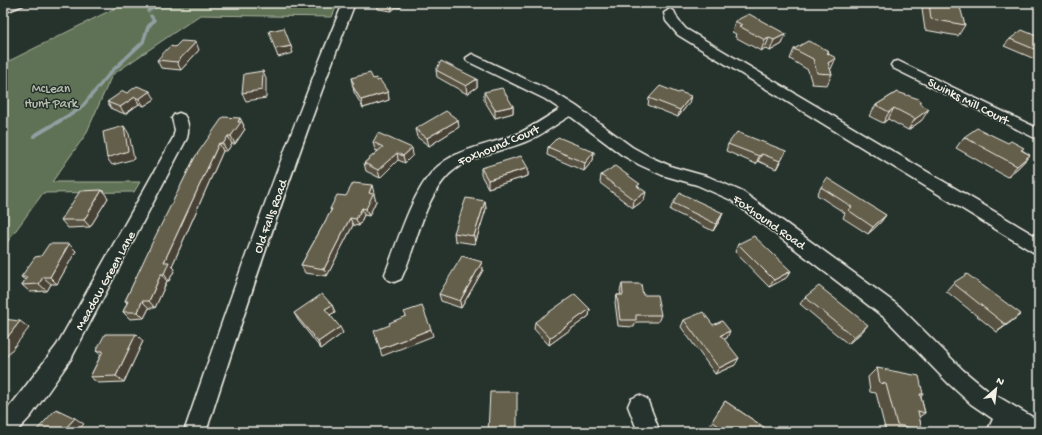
<svg xmlns="http://www.w3.org/2000/svg" width="1042" height="435" font-family="'Gochi Hand',sans-serif">
<style>
.green{fill:#5f7255;stroke:#aab29e}
.lines{fill:none;stroke-linecap:round;stroke-linejoin:round}
.stream-far1{stroke:#919fa2;stroke-width:3.5}
.stream{stroke:#919fa2;stroke-width:4}
.minor-casing{stroke:#f4f1e8;stroke-width:3}
.minor{fill:#26332d;fill-rule:evenodd}
.wall{fill:#565141;stroke:#f4f1e8}
.shaded-wall{fill:#464235;stroke:#f4f1e8}
.building{fill:#645e4c;stroke:#f4f1e8}
.labels{text-anchor:middle;stroke-width:3;stroke-linejoin:round;paint-order:stroke}
.park-label{font-size:13px;fill:#b8bead;stroke:#26332d}
.street-label{font-size:13px;fill:#f4f1e8;stroke:#26332d}
</style>
<rect width="100%" height="100%" fill="#26332d"/>
<filter id="ink" filterUnits="userSpaceOnUse"><feTurbulence type="fractalNoise" baseFrequency=".025" numOctaves="2"/><feDisplacementMap in="SourceGraphic" scale="8" xChannelSelector="R" yChannelSelector="G"/><feConvolveMatrix kernelMatrix="1 2 1 2 8 2 1 2 1" color-interpolation-filters="sRGB"/></filter>
<g filter="url(#ink)">
<path class="green" d="M125,3H338L332,17L200,15L112,75L86,134L52,182H140L134,192L43,193L3,248V64Z"/>
<g class="lines">
<path class="stream-far1" d="M148,11L160,3
M71,114L80,109L111,72L143,42L148,27L154,20L151,16"/>
<path class="stream" d="M34,136L73,113"/>
<defs>
<path id="minor" d="M9,3H25L23,5L3,13V6Z
M343,3H355C300,144 252,288 206,432H184C233,288 285,144 343,3Z
M670,9L674,11L678,20L686,29L1039,238V254L1033,252L678,35L666,21L664,13Z
M472,54L555,93L576,106L632,147L650,157L673,167L709,177L743,192L899,306L963,370L987,390L1039,421V432H1015L1011,430L1010,432H987L993,419L971,404L949,384L885,318L731,200L697,185L662,175L640,165L622,155L570,116C556,124 541,136 525,142C498,153 462,156 443,181C421,209 416,248 401,279L394,282L387,279L385,274C397,244 411,195 432,172C454,148 487,146 515,135C531,128 546,117 560,109L545,99L467,61L466,58Z
M898,61L1039,129V140L893,68L891,65L893,62Z
M179,113L184,115C189,122 189,130 187,138L71,359L31,416L16,432H3V414L15,400L57,345L173,138L175,130L172,118L174,115Z
M639,395L647,399L660,432H638L628,406L631,399Z"/>
</defs>
<use href="#minor" class="minor-casing"/>
<use href="#minor" class="minor"/>
</g>
<path class="wall" d="M377,3H404L400,8L396,7L392,11L378,9Z
M926,3H941V4L965,25L958,36L925,30L922,9Z
M735,21L786,34L782,44L770,51L765,48L761,51L735,37L736,34L732,32Z
M1039,37V59L1037,60L1004,46L1010,39Z
M794,49L829,51L828,54L831,69H830L832,74L827,85L812,84L808,70L790,59Z
M199,50L181,70L161,68L157,60Z
M436,70L477,79V87L467,94L437,77Z
M351,78L373,79L377,81L388,92L389,100L363,108L354,92Z
M484,92L513,106V113L495,118L484,100Z
M897,92L922,120L908,130L888,119L883,123L869,116L876,105Z
M127,93L155,99L144,106L139,104L125,114L112,109L107,102Z
M649,98L689,103L678,117L648,105Z
M240,118L244,126L243,127L245,129L235,144H232L227,151H223L172,266L175,269L169,281H167L155,308H149L144,318L130,319L123,312L127,303L125,301L195,157Z
M459,127L429,146L417,137L415,129Z
M964,137L1022,150L1030,155L1020,166L1007,177L956,148Z
M373,142L413,155L405,163L398,160L380,178L366,171L364,163L378,151L375,150Z
M728,144L786,151L782,159L776,169L758,161L756,164L726,151Z
M548,147L594,152L593,160L584,171L547,155Z
M481,168H528V176L488,188L481,175Z
M601,175L639,187L644,200L633,208L600,183Z
M821,187L886,215L880,223L868,234L843,218L845,213L817,195Z
M102,190L108,198L90,227L68,228L61,220Z
M374,193V195L376,201L369,216L364,215L359,226L353,225L327,276L305,273L301,265L331,211L330,209L346,196Z
M485,201L486,209L475,244L455,241L454,233Z
M673,203L723,213L720,220L713,231L670,210Z
M738,244L791,271L786,278L769,287L735,252Z
M76,251L57,284H51L47,291L30,292L22,285L25,280L21,277L41,256Z
M482,262L483,270L461,308L441,301L439,294Z
M953,283L1012,321L997,332L946,291Z
M622,284L643,295L661,315L658,322H636L634,327L618,326L615,302L617,295H621L620,291Z
M805,297L862,332L848,344L800,304Z
M332,305L335,312L330,315L343,333L321,349L298,320L294,313Z
M590,309L589,316L549,345L534,329L535,322Z
M684,320L713,325L727,338L724,339L735,365L715,374L681,327Z
M143,341L124,382L98,383L90,377L101,355L96,351Z
M877,368L923,394L921,397L925,413L919,417L922,430L920,432H886L876,393L870,392L868,377Z
M725,401L771,432H710L707,430Z"/>
<path class="shaded-wall" d="M392,3H395L396,7L392,11L391,4Z
M399,3H404L400,8Z
M786,34L782,44L770,51L774,40Z
M769,38L765,48L761,51L765,40Z
M196,42L199,50L181,70L177,62Z
M291,46L293,53L278,57L275,49Z
M836,58L831,69L823,74L828,63Z
M263,71L266,78V98L246,101L242,93Z
M477,79V87L467,94L466,86Z
M150,91L155,99L144,106L139,99Z
M388,92L389,100L363,108L361,100Z
M691,96L689,103L678,117L680,110Z
M135,97L139,104L125,114L120,107Z
M513,106V113L495,118V110Z
M894,108L888,119L883,123L889,112Z
M929,109L922,120L908,130L915,119Z
M240,118L244,126L243,127L245,129L235,144L231,136Z
M458,120L459,127L429,146L427,138Z
M124,126L129,134L134,159L112,165L107,158Z
M228,136L232,144L227,151L223,144Z
M219,143L223,151L172,266L175,269L169,281L164,274V262Z
M412,148L413,155L405,163L403,156Z
M786,151L782,159L776,169L780,161Z
M594,152L593,160L584,171L585,163Z
M397,153L398,160L380,178L378,170Z
M762,154L758,161L756,164L759,156Z
M1030,155L1020,166L1007,177L1017,166Z
M528,168V176L488,188V180Z
M372,185L374,193V195L376,201L369,216L366,209L369,193Z
M102,190L108,198L90,227L84,220Z
M646,192L644,200L633,208L634,200Z
M485,201L486,209L475,244L474,236Z
M362,208L364,215L359,226L356,219Z
M723,213L720,220L713,231L716,224Z
M886,215L880,223L868,234L873,227Z
M350,218L353,225L327,276L324,269Z
M69,244L76,251L57,284L50,277Z
M482,262L483,270L461,308L460,301Z
M791,271L786,278L769,287L774,280Z
M161,274L167,281L155,308L149,301Z
M43,277L51,284L47,291L39,284Z
M142,301L149,308L144,318L138,312Z
M332,305L335,312L328,316L325,309Z
M590,309L589,316L549,345L550,338Z
M1021,314L1012,321L997,332L1006,325Z
M20,321L29,328L3,361V343Z
M868,325L862,332L848,344L854,337Z
M340,327L343,333L321,349L318,342Z
M431,329L433,336L382,356L380,349Z
M730,331L727,338L717,342L721,335Z
M136,334L143,341L124,382L116,376Z
M739,358L735,365L715,374L719,368Z
M75,418L84,424L76,432H62Z"/>
<path class="building" d="M929,3H941V4L960,7L965,25L931,19Z
M749,14L786,34L774,40L769,38L765,40L739,26L742,25L735,21Z
M284,28L291,46L275,49L269,31Z
M1022,30L1039,37V51L1010,39Z
M181,41L196,42L177,62L157,60L170,46L175,47Z
M808,41L829,51L827,53L836,58L828,63L832,74L817,73L813,59L794,49Z
M441,61L477,79L466,86L436,70Z
M263,71L262,90L242,93L244,74Z
M370,73L373,79L376,78L377,81L380,80L388,92L361,100L352,85L354,84L351,78Z
M137,86L150,91L139,99L135,97L120,107L107,102L123,91L127,93Z
M660,86L678,93L680,92L691,96L680,110L649,98Z
M502,88L513,106L495,110L484,92Z
M897,92L919,99L922,105L929,109L915,119L894,108L889,112L876,105Z
M446,111L458,120L427,138L415,129Z
M223,117L240,118L238,122H241L231,136H228L223,144L219,143L164,262H169L164,274H161L149,301H142L138,312H123L128,301H125L152,243L195,157Z
M124,126L128,151L107,158L103,132Z
M977,128L1008,143L1011,141L1024,148L1021,150L1030,155L1017,166L964,137Z
M737,132L786,151L780,161L762,154L759,156L728,144Z
M378,133L412,148L403,156L397,153L378,170L364,163L383,147L373,142Z
M558,137L594,152L585,163L548,147Z
M521,156L528,168L488,180L481,168Z
M615,166L640,184L637,186L646,192L634,200L601,175Z
M827,178L886,215L873,227L848,210L852,207L821,187Z
M353,183L372,185L369,193L373,194L366,209L362,208L356,219L350,218L324,269L301,265L332,209H330L337,195L346,196Z
M102,190L84,220H61L80,191Z
M680,193L723,213L716,224L673,203Z
M466,198L485,201L474,236L454,233Z
M754,236L791,271L774,280L738,244Z
M49,244H69L50,277H43L39,284L22,285L27,277H21L35,257L41,256Z
M462,256L482,262L460,301L439,294Z
M967,274L1021,314L1006,325L953,283Z
M622,284H641L643,295H657L661,315H636V320H620L617,295H623Z
M819,286L868,325L854,337L805,297Z
M322,294L332,305L325,309L340,327L318,342L294,313Z
M575,294L590,309L550,338L535,322Z
M422,306L431,329L380,349L374,331L390,325L389,323L406,316L404,312Z
M703,312L713,325L722,321L730,331L721,335L739,358L719,368L684,320Z
M3,319L20,321L3,343Z
M105,334H136L116,376L90,377L103,351H96Z
M877,368L919,376L923,394H920L925,413L918,411L922,430L897,425L886,384L880,383Z
M490,392H517V432H488Z
M725,401L771,432H727L712,421Z
M56,409L75,418L62,432H35Z"/>
</g>
<g class="labels">
<g class="park-label">
<text x="51" y="92">McLean<tspan x="51" dy="15">Hunt Park</tspan></text>
</g>
<g class="street-label">
<text transform="translate(969 100) rotate(27)" y="5">Swinks Mill Court</text>
<text transform="translate(498 144) rotate(-23)" y="5">Foxhound Court</text>
<text transform="translate(269 216) rotate(-70)" y="5">Old Falls Road</text>
<text transform="translate(770 221) rotate(35)" y="5">Foxhound Road</text>
<text transform="translate(104 280) rotate(-61)" y="5">Meadow Green Lane</text>
</g>
</g>
<rect width="1042" height="435" fill="none" stroke="#26332d" stroke-width="16"/>
<rect x="8" y="8" width="1026" height="419" fill="none" stroke="#f4f1e8" stroke-width="1.5" filter="url(#ink)"/>
<g transform="translate(996 389) rotate(28)" stroke="#26332d" stroke-width="3" paint-order="stroke">
<path d="M0-3L7 15L0 10L-7 15Z" fill="#f4f1e8"/>
<text y="-6" font-size="11" font-weight="bold" text-anchor="middle" fill="#f4f1e8">N</text>
</g>
</svg>
